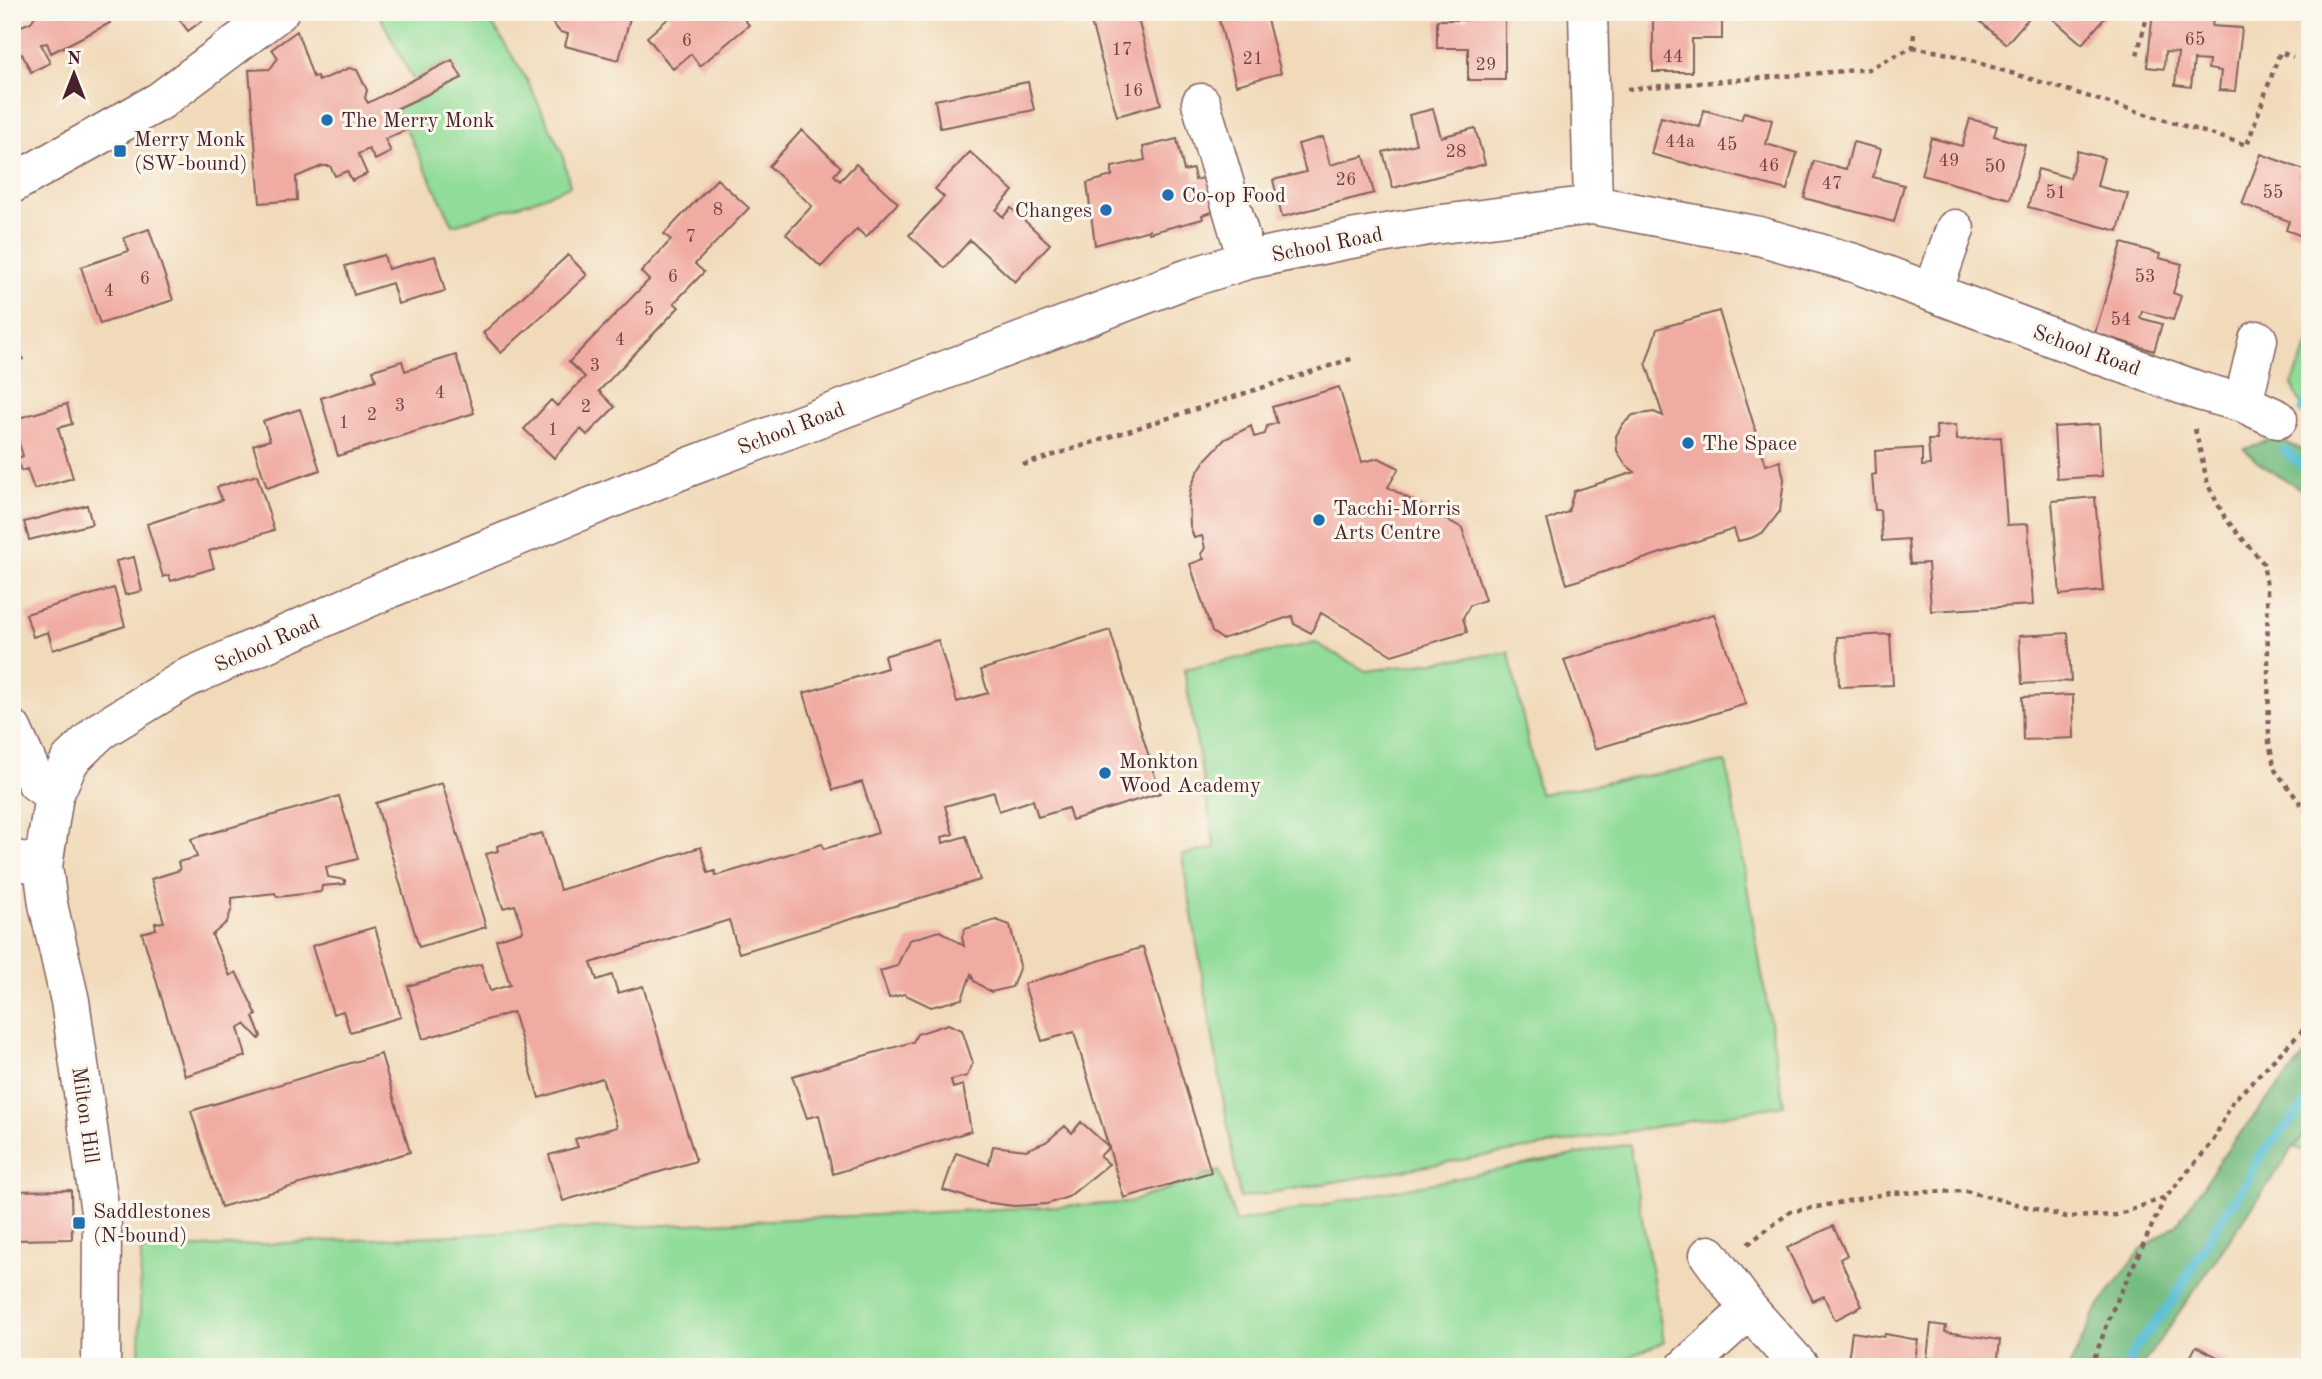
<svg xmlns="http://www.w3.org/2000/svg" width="2322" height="1379" font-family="'Old Standard TT',serif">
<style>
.green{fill:#90dc98;stroke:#6d7e62;stroke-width:2}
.forest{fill:#74bc80;stroke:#5f6e56;stroke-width:2}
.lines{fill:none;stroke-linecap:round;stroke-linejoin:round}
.stream{stroke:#55bed2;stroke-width:10}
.building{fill:#f0aba2}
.minor-casing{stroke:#84605d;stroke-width:41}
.path{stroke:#84605d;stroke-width:4.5;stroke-dasharray:5 5;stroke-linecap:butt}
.minor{stroke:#fff;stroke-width:38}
.poi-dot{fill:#1f6fb2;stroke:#fbf7ec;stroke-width:2.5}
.labels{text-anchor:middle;stroke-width:6;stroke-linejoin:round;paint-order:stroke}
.number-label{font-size:18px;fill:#744249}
.poi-label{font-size:21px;fill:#4a1f2b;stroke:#fbf7ec;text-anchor:start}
.street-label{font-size:21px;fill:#4a1f2b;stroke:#fbf7ec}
</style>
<rect width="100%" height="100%" fill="#fbf7ec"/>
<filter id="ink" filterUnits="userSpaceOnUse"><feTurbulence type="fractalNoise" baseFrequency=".0143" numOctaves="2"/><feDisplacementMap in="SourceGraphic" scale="14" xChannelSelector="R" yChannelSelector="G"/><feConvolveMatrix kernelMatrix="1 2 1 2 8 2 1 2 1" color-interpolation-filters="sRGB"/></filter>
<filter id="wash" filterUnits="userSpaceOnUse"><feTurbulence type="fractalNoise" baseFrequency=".00686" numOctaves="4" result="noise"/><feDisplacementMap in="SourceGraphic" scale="28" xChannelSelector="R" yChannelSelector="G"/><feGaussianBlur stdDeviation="1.57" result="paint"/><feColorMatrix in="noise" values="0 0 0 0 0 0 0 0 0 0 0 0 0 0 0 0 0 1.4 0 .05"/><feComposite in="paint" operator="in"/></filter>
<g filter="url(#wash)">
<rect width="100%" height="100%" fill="#f1daba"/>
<path class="green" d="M378,12H485L527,80L562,153L570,186L529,202L453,225L396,109L462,78L452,60L413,80Z
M2310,341V425L2292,384Z
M1316,643L1366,671L1509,652L1539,794L1726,762L1784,1105L1240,1198L1182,855L1215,848L1184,669Z
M2310,1128V1153L2294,1147Z
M1629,1144L1664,1342L1605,1367H139L141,1250L1127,1203L1219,1171L1236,1222Z"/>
<path class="forest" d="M2274,438L2310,453V508L2302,490L2262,465L2244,449Z
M2310,1049V1128L2294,1147L2141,1367H2069L2099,1305L2141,1250L2178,1223L2231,1144Z"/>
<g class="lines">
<path class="stream" d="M2303,411L2310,395
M2285,451L2310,472
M2127,1367L2135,1348L2173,1301L2219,1221L2243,1189L2259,1157L2310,1100"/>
</g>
<g id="blocks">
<path class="building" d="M38,12H103L110,23L51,53L47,43L41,44L50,63L31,72L22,54L12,59V30L31,22Z
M174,12H214L188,31Z
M543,12L631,14L619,60L565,46L568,34L560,32Z
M665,12H738L749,25L700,66L691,54L673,69L647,37L670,17Z
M1088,12H1136L1161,104L1117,116Z
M1217,12H1265L1281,73L1236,85Z
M1467,12H1505V80H1468V48H1437V20H1467Z
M1653,12H1722V39H1692V72H1653Z
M1975,12H2034L2006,44L1973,15Z
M2045,12H2110L2082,44Z
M2153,12H2182V17L2213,20L2212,26L2242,28L2235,91L2219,90L2221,71L2208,69L2209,61L2194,60L2191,87L2175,85L2178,53L2165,52L2164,69L2147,67Z
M297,31L313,77L317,76L319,81L349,68L357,70L367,90L365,98L368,103L452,60L462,78L396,109L406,130L385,139L391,152L375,160L369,149L358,154L367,174L352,181L347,171L335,176L330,166H322L296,177L297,200L260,203L249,70L270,69L278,58L272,49Z
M1028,82L1034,110L940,128L935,100Z
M1433,109L1441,137L1475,128L1485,164L1393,188L1383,152L1416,144L1409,115Z
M1704,110L1741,120L1744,112L1772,120L1766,144L1797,153L1787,190L1651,154L1661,117L1700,127Z
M1970,119L1997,126L1994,136L2025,145L2010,199L1921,175L1931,138L1962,146Z
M802,130L841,167L834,175L840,181L856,164L898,203L866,237L857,229L821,267L786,234L812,206L769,166Z
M1323,137L1330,165L1364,156L1374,193L1282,217L1273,180L1306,172L1298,144Z
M1177,139L1184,171L1193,169L1195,180L1215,175L1223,209L1202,215L1203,219L1149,233V230L1095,245L1087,183L1112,176V167L1145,160L1143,147Z
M1853,142L1881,149L1873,177L1904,185L1894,222L1804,198L1814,161L1846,169Z
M2077,151L2104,158L2097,186L2128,194L2118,231L2028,207L2038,169L2070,178Z
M970,152L1013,191L996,210L1003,217L1011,208L1050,244L1015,282L970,240L945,268L909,235L944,197L935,189Z
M2261,154L2307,171L2303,180L2310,183V239L2286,230L2289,221L2242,204Z
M717,179L749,208L695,264L704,272L674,303L679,307L599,391L615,407L587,435L581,429L554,458L524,429L551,400L557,406L585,377L569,362L649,280L641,272L671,240L664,234Z
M149,229L173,300L100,324L81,267L129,251L124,238Z
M2122,243L2160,254L2159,258L2182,264L2173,293L2181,296L2173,320L2142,311L2140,318L2162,324L2154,351L2095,333Z
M384,255L388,269L435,256L445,291L398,304L392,283L354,295L345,266Z
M568,255L587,275L501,353L483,333Z
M1719,311L1766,465L1780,461L1784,479L1780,511L1764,532L1751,538L1738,541L1734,529L1567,584L1547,520L1568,512L1574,491L1635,472L1625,464L1617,451L1616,436L1623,424L1633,415L1654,412L1663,416L1646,363L1657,329Z
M13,330L23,359L12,363V331Z
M456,355L474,413L338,456L321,398L376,380L373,370L402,361L405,371Z
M1339,387L1362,462L1379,458L1399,468L1388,487L1462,528L1485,600L1470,605L1463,618L1467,632L1392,655L1321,613L1311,633L1294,624L1292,616L1222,639L1212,632L1190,564L1204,559L1201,554L1205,548L1202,536L1194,538L1190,526L1189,500L1191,487L1197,473L1205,460L1225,439L1251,426L1254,437L1265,434L1267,426L1277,423L1272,407Z
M67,404L72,424L58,428L73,478L34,489L27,469L21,471L17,458L23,456L12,420Z
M300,409L320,470L267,488L253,445L270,440L263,421Z
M2099,424L2102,476L2057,479L2054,427Z
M1956,425L1957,440L2001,437L2007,525L2028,524L2033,605L1931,611L1928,563L1910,564L1908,539L1882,541L1880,510H1875L1872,475L1876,474L1875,451L1922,448V466L1930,465L1928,440H1937L1936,426Z
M257,475L274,530L209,551L214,568L171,581L169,575L163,577L147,524L222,500L217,487Z
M2095,497L2103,591L2060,595L2052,501Z
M87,505L92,524L29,540L24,522Z
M134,557L142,591L125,595L116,561Z
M114,588L125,626L53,650L48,632L33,637L26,614Z
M1714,614L1746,704L1595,749L1564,660Z
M1110,630L1160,793L1072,820L1068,808L1038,817L1033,800L999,811L994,792L945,806L953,834L942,837L943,843L966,836L980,880L739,953L729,920L591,963L597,980L612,975L618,993L643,986L696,1161L563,1201L549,1155L578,1147L575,1139L617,1127L602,1078L539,1098L513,1012L423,1039L408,986L481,964L490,991L510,985L496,940L523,931L515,905L503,908L486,854L498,851L497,846L542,833L560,890L701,847L708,873L715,871L716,876L822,844L824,849L878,833L862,782L833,790L804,693L887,668L884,656L938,640L957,702L988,693L981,670Z
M2068,633L2071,681L2022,684L2019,636Z
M1890,634L1893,685L1839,687L1837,637Z
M2073,695L2074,738L2023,740L2022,697Z
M442,783L486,927L419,947L376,803Z
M339,796L358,859L326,867L328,877L345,880V884L322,886L321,892L277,897L275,893L232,898V908L227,922L212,935L230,976L236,972L257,1015L253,1017L261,1036L259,1039L245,1024L238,1028L246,1056L185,1076L142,933L156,929L155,923L164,922L151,879L180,870L178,862L197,857L191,839Z
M996,920L1010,925L1020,966L1012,987L991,992L974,981L971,974L962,999L931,1007L904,994L889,998L880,971L897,966L909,940L940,931L964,946L962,937L965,929Z
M375,927L401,1017L350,1032L343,1011L333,1014L312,946Z
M1143,947L1211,1172L1124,1198L1074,1032L1042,1041L1024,984Z
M948,1024L962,1030L973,1063L967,1076L951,1080L953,1088L963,1085L971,1131L833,1174L819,1115L807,1118L792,1076L913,1042L917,1034Z
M381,1054L410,1152L221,1207L191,1111Z
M1081,1122L1109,1147L1100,1156L1109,1164L1068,1197L1047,1204L1014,1206L983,1202L943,1190L956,1153L989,1164L993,1146L1026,1150L1046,1142L1065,1126L1072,1133Z
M71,1190L72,1239L12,1240V1191Z
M1833,1226L1847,1255L1840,1259L1862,1306L1835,1320L1824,1296L1813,1301L1787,1248Z
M1931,1324L1946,1326L1945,1332L2000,1340L1997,1367H1941L1942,1359L1927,1358Z
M1852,1332L1884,1337L1885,1334L1918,1340L1914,1367H1847Z
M2196,1346L2231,1364L2230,1367H2199L2201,1362L2191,1356Z"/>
</g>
</g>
<g filter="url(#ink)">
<use href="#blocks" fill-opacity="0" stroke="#84605d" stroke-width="2"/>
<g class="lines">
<defs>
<path id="minor" d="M1588,12L1593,205
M1201,103L1247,260
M12,184L160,101L279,12
M1933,292L1955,229
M2243,403L2258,340
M12,729L36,782L54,795
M12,859L43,866
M1709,1255L1749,1310L1800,1367
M101,1367L102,1226L70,1001L48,904L43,866L54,795L70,760L100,731L187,678L391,588L689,467L1189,278L1247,260L1351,239L1434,225L1593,205L1759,236L1854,263L2102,356L2199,391L2243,403L2278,419
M1686,1367L1749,1310"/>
</defs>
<use href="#minor" class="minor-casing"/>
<path class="path" d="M1913,47L1949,54L2247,145L2280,52L2293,57
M2137,55L2148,12
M1627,89L1869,69L1913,47L1914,33
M2195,429L2208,485L2225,518L2263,563L2267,587L2269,743L2275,770L2310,816
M1023,465L1354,358
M1748,1244L1790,1212L1890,1193L1966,1191L2067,1217L2117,1215L2166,1197L2212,1143L2233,1101L2309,1024L2310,1020
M2091,1367L2113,1309L2165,1198"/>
<use href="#minor" class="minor"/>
</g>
</g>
<g class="poi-dot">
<circle cx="327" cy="120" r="7"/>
<rect x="113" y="144" width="14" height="14" rx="3.5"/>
<circle cx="1168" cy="195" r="7"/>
<circle cx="1106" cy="210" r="7"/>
<circle cx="1688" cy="443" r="7"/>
<circle cx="1319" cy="520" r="7"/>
<circle cx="1105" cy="773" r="7"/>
<rect x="72" y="1216" width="14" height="14" rx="3.5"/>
</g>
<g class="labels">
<g class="number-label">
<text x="2195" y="45">65</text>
<text x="687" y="46">6</text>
<text x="1122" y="55">17</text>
<text x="1673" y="62">44</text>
<text x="1253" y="64">21</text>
<text x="1486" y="70">29</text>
<text x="1133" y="96">16</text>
<text x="1680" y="147">44a</text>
<text x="1727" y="150">45</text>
<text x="1456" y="157">28</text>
<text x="1949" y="166">49</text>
<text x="1769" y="171">46</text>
<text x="1995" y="172">50</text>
<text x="1346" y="185">26</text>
<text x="1832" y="189">47</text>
<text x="2056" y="198">51</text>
<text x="2273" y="198">55</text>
<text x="718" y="215">8</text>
<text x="691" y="242">7</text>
<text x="673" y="282">6</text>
<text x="2145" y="282">53</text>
<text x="145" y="284">6</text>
<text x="109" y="296">4</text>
<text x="649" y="315">5</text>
<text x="2121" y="325">54</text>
<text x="620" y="345">4</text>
<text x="595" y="371">3</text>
<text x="440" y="398">4</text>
<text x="400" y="411">3</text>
<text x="586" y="412">2</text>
<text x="372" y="420">2</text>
<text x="344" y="428">1</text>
<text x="553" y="435">1</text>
</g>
<g class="poi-label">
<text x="341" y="127">The Merry Monk</text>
<text x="134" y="146">Merry Monk<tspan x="134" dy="24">(SW-bound)</tspan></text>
<text x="1182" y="202">Co-op Food</text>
<text x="1092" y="217" text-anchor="end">Changes</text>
<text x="1702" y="450">The Space</text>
<text x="1333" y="515">Tacchi-Morris<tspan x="1333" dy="24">Arts Centre</tspan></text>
<text x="1119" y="768">Monkton<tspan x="1119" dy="24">Wood Academy</tspan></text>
<text x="93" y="1218">Saddlestones<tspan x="93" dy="24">(N-bound)</tspan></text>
</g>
<g class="street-label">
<text transform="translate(1327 244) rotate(-11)" y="7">School Road</text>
<text transform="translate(2087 350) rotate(20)" y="7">School Road</text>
<text transform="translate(791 428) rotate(-21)" y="7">School Road</text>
<text transform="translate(267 643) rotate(-24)" y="7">School Road</text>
<text transform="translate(86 1115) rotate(82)" y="7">Milton Hill</text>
</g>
</g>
<rect width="2322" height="1379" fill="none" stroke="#fbf7ec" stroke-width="42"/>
<g transform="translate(74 74)" stroke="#fbf7ec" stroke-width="5" paint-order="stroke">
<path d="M0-5L12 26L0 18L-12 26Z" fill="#4a1f2b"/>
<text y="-10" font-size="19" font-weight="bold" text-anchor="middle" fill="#4a1f2b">N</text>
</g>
</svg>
